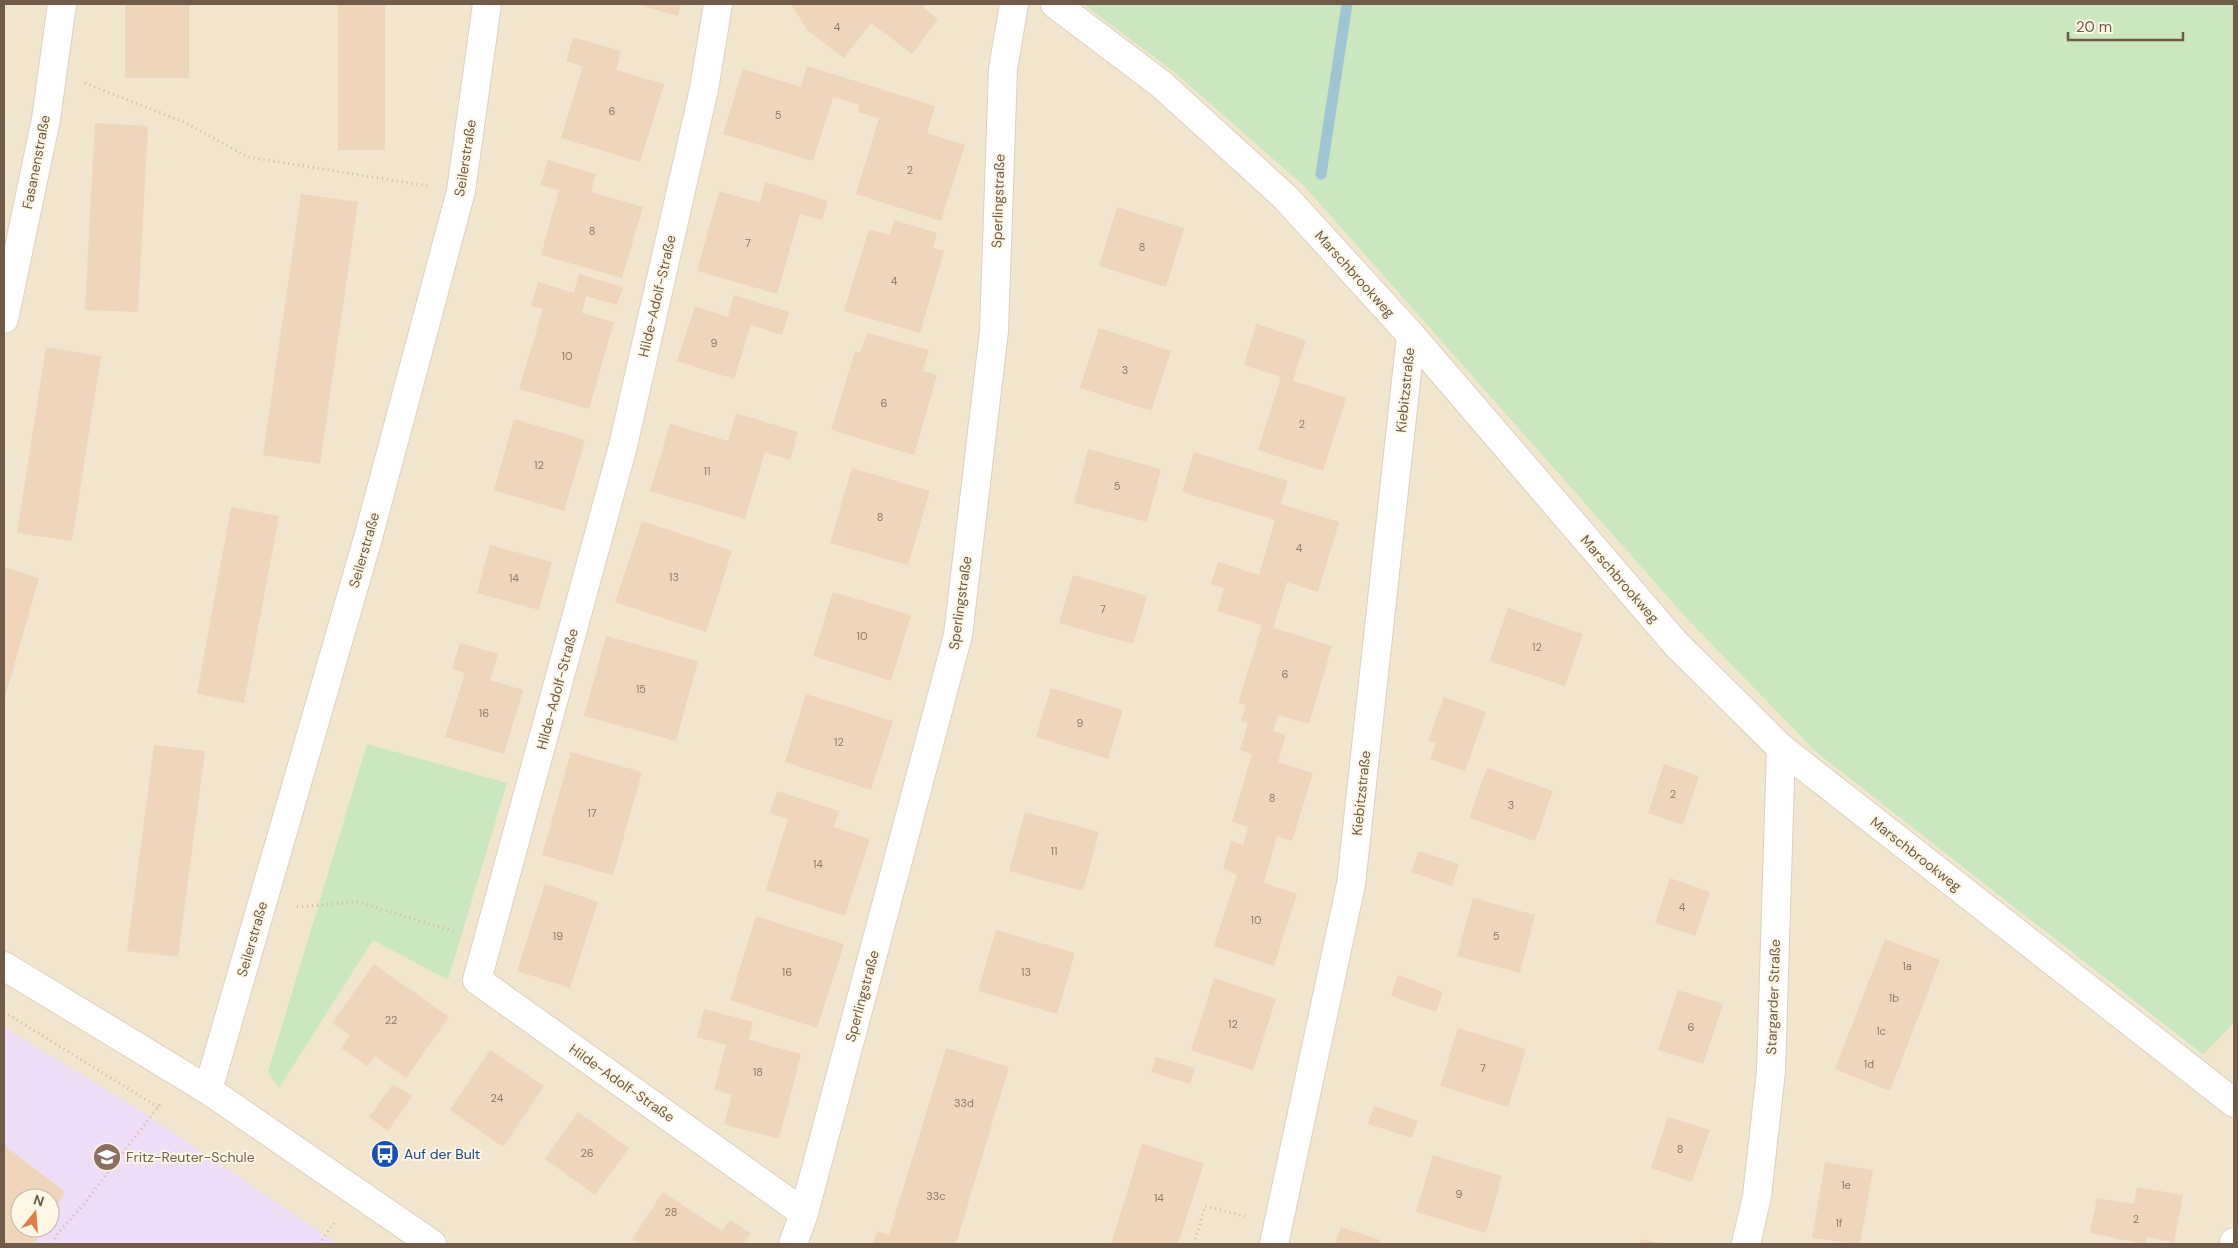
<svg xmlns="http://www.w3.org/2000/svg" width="2238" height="1248" font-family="'DM Sans',sans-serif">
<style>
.residential{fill:#f2e6cf}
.education{fill:#f0ddf7;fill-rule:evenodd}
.green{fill:#cbe7c0}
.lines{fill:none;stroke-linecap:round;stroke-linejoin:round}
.stream{stroke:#9dc5d4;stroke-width:11}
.building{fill:#efd5b9}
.street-casing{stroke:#ded0bd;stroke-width:30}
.secondary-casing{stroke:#e0cfb8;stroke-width:30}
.path{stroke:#d3b89d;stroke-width:3;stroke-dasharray:1 4;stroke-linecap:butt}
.street{stroke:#fff;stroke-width:28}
.secondary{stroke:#fff;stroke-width:28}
.labels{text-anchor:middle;stroke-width:4;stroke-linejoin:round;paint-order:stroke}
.number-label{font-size:11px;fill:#907a65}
.street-label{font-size:14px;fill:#705b49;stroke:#fef7e5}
.transit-label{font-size:14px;fill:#164399;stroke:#fef7e5;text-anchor:start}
.education-label{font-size:14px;fill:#785e54;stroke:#fef7e5;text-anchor:start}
</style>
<rect width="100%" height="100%" fill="#fbf3e0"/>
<path class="residential" d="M4,4H1083L1174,72L1305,187L1689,621L1816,752L2202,1055L2234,1023V1244H338L150,1117L4,1027Z"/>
<path class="education" d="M4,1027L150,1117L338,1244H4ZM20,1198H50V1228H20Z"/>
<path class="green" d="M1083,4H2234V1023L2203,1055L1816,752L1689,621L1305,187L1174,72Z
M367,744L507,783L448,980L373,940L279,1088L268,1072Z"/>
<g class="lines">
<path class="stream" d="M1321,174L1347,4"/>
</g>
<path class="building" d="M125,4H189V78H125Z
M338,4H385V150H338Z
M636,4H681L678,16Z
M791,4H925L923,7L938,19L912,54L871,23L844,58L808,31Z
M573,37L621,51L616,70L664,84L640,162L561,138L583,66L566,61Z
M807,66L935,106L927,133L965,145L941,221L856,194L879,118L858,112L860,105L833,97L813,161L723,134L743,69L801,87Z
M95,123L148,126L138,312L85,310Z
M548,160L596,174L591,192L643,207L622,278L541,255L559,190L540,185Z
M765,182L828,201L822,220L800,214L777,294L697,271L719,191L760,203Z
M301,194L358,202L320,464L263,455Z
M1117,207L1184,228L1166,287L1099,266Z
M894,220L937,233L933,248L944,251L920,333L844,311L869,229L890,235Z
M579,274L623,287L617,305L586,296L582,313L614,322L589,409L519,389L543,309L531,306L538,282L574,293Z
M734,295L789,312L782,335L751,325L734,379L677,361L695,306L728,317Z
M1256,324L1306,340L1293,381L1346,398L1323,471L1258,450L1281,377L1244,365Z
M1099,328L1171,351L1151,411L1080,388Z
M867,333L929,350L923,371L937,375L914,455L831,430L855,351L860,353Z
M46,347L101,356L72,541L17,533Z
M736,413L798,432L790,460L765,452L745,519L650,491L670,424L728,441Z
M514,419L585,440L564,511L494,490Z
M1088,449L1161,469L1147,522L1074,503Z
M1194,452L1288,481L1281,504L1339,522L1318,592L1287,582L1273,628L1332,646L1309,724L1278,715L1273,731L1286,735L1278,762L1313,773L1292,841L1277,836L1264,883L1297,894L1274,966L1214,946L1237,875L1223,868L1231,841L1243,845L1248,827L1232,822L1252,754L1240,750L1248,723L1241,721L1246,705L1238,703L1262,625L1217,611L1224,588L1211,584L1218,562L1259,575L1275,520L1182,492Z
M852,468L930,491L908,565L830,543Z
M231,507L279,516L244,703L197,694Z
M642,521L732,551L706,632L615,602Z
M490,545L552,562L539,610L477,593Z
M4,567L39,578L4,701Z
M1073,575L1147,596L1133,644L1059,623Z
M833,592L911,615L891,681L813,656Z
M1508,608L1583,634L1565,686L1490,661Z
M606,636L698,661L676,741L584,716Z
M460,643L498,654L490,680L523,690L504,754L445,737L465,673L452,669Z
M1051,688L1123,710L1108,759L1036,737Z
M806,694L893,721L871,790L785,762Z
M1444,697L1486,712L1465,771L1430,759L1436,743L1428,741Z
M154,745L205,751L178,957L127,951Z
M571,752L642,772L613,875L542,855Z
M1664,764L1699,776L1683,825L1648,813Z
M1487,768L1553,791L1535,841L1469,818Z
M777,791L839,811L834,827L870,839L845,916L766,890L788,819L770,813Z
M1025,812L1099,832L1083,891L1009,871Z
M1419,851L1459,864L1452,886L1411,872Z
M1670,878L1710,892L1695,936L1655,923Z
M545,884L598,902L570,988L517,971Z
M1473,898L1535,915L1520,973L1457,956Z
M756,916L844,944L817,1028L730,1000Z
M996,930L1075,953L1057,1014L978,991Z
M1885,939L1940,960L1890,1091L1835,1069Z
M374,964L449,1017L406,1078L375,1056L367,1066L341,1048L350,1035L332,1023Z
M1398,975L1443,992L1436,1012L1391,996Z
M1214,978L1276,999L1253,1070L1191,1050Z
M1678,990L1723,1004L1703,1064L1658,1050Z
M704,1009L753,1022L749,1040L801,1054L779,1139L724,1124L732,1095L714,1090L726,1045L697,1037Z
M1458,1028L1526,1049L1508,1107L1440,1086Z
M946,1048L1009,1067L956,1244H873L877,1231L889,1235Z
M490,1050L544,1086L503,1147L450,1110Z
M1156,1057L1195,1068L1190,1084L1151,1072Z
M393,1084L412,1096L388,1131L369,1117Z
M1374,1106L1418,1121L1412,1138L1368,1124Z
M578,1112L629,1148L595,1195L545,1159Z
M1668,1117L1710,1130L1692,1182L1651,1168Z
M1142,1144L1204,1163L1178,1244H1111Z
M4,1145L65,1192L50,1217V1198H20V1228H43L34,1244H4Z
M1433,1155L1502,1176L1486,1233L1416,1212Z
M1825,1162L1873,1170L1860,1244L1812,1238Z
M2137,1187L2183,1195L2174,1242L2147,1237L2145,1244L2090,1233L2097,1198L2134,1204Z
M663,1192L722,1231L730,1220L751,1233L743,1244H640L632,1239Z
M1341,1227L1380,1240L1379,1244L1335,1243Z
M1641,1239L1660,1243V1244H1640Z"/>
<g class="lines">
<defs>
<path id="street" d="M718,4L704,89L623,446L477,980L804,1213
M1055,4L1161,84L1285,197L1411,335L1676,644L1781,748L2234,1103
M4,319L46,119L62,4
M208,1090L368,538L461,191L487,4
M793,1244L804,1213L958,635L994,331L1003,69L1014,4
M1274,1244L1351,884L1411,335
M1746,1244L1757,1196L1771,1071L1781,748
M2234,1244V1242"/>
<path id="secondary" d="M4,966L208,1090L432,1244"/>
</defs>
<use href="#street" class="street-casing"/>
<use href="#secondary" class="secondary-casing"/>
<path class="path" d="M85,83L186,123L248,157L428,186
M297,907L357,902L456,932
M4,1012L158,1107
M54,1244L55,1237L83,1205L162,1102
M319,1244L336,1220
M1194,1244L1205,1206L1245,1216"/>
<use href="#street" class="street"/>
<use href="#secondary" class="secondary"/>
</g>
<defs>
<symbol id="bus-disc" viewBox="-11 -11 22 22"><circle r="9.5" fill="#1a4fb4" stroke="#fef7e5"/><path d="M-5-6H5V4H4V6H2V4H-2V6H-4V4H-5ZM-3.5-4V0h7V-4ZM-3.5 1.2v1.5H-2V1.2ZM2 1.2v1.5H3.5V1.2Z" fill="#fff"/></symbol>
<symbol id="school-disc" viewBox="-11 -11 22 22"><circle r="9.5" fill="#8d6e63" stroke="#fef7e5"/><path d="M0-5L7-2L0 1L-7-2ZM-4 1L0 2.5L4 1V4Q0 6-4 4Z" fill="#fff"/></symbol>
</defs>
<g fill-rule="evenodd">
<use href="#bus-disc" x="369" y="1138" width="32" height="32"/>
<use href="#school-disc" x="91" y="1141" width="32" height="32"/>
</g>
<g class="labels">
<g class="number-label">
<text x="837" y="31">4</text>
<text x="612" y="115">6</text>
<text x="778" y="119">5</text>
<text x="910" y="174">2</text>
<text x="592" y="235">8</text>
<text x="748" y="247">7</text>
<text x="1142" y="251">8</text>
<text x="894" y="285">4</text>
<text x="714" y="347">9</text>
<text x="567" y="360">10</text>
<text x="1125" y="374">3</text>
<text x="884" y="407">6</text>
<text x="1302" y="428">2</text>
<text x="539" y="469">12</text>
<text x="707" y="475">11</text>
<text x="1117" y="490">5</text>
<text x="880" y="521">8</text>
<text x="1299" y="552">4</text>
<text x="674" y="581">13</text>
<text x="514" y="582">14</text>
<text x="1103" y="613">7</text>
<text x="862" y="640">10</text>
<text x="1537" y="651">12</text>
<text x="1285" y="678">6</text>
<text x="641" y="693">15</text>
<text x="484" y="717">16</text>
<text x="1080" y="727">9</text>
<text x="839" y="746">12</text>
<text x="1673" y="798">2</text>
<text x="1272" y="802">8</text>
<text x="1511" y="809">3</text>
<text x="592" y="817">17</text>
<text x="1054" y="855">11</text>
<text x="818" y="868">14</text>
<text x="1682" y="911">4</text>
<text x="1256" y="924">10</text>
<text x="558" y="940">19</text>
<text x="1496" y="940">5</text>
<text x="1907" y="970">1a</text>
<text x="787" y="976">16</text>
<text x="1026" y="976">13</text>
<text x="1894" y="1002">1b</text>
<text x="391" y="1024">22</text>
<text x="1233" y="1028">12</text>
<text x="1691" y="1031">6</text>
<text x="1881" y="1035">1c</text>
<text x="1869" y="1068">1d</text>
<text x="1483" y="1072">7</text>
<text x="758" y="1076">18</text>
<text x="497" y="1102">24</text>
<text x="964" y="1107">33d</text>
<text x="1680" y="1153">8</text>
<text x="587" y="1157">26</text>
<text x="1846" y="1189">1e</text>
<text x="1459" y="1198">9</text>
<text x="936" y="1200">33c</text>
<text x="1159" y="1202">14</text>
<text x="671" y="1216">28</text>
<text x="2136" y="1223">2</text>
<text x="1839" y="1227">1f</text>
</g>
<g class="street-label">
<text transform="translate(465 158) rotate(-81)" y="5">Seilerstraße</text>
<text transform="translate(36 162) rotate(-79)" y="5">Fasanenstraße</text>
<text transform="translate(998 201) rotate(-88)" y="5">Sperlingstraße</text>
<text transform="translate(1355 274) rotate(48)" y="5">Marschbrookweg</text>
<text transform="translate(657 296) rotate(-77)" y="5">Hilde-Adolf-Straße</text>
<text transform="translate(1405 390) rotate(-84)" y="5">Kiebitzstraße</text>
<text transform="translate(364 550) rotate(-74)" y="5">Seilerstraße</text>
<text transform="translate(1620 579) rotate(49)" y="5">Marschbrookweg</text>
<text transform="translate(960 603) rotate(-82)" y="5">Sperlingstraße</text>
<text transform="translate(557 689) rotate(-75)" y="5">Hilde-Adolf-Straße</text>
<text transform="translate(1361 793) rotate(-84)" y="5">Kiebitzstraße</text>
<text transform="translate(1916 854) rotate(38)" y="5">Marschbrookweg</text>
<text transform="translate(252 939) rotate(-74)" y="5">Seilerstraße</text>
<text transform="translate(862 996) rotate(-75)" y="5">Sperlingstraße</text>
<text transform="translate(1773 997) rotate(-88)" y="5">Stargarder Straße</text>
<text transform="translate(622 1083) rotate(35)" y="5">Hilde-Adolf-Straße</text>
</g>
<g class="transit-label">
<text x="404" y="1159">Auf der Bult</text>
</g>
<g class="education-label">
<text x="126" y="1162">Fritz-Reuter-Schule</text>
</g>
</g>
<rect width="2238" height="1248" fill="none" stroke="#705b49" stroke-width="10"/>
<g transform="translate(35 1213) rotate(17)"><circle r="24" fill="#fef7e5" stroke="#c5b9a7"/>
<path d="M0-4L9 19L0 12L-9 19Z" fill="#e07d49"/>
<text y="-8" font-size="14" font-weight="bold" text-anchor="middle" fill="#705b49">N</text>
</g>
<path d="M2068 32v8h115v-8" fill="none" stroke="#705b49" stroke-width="2.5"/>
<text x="2076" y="32" font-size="15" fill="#705b49" stroke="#fef7e5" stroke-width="4" paint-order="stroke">20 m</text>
</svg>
